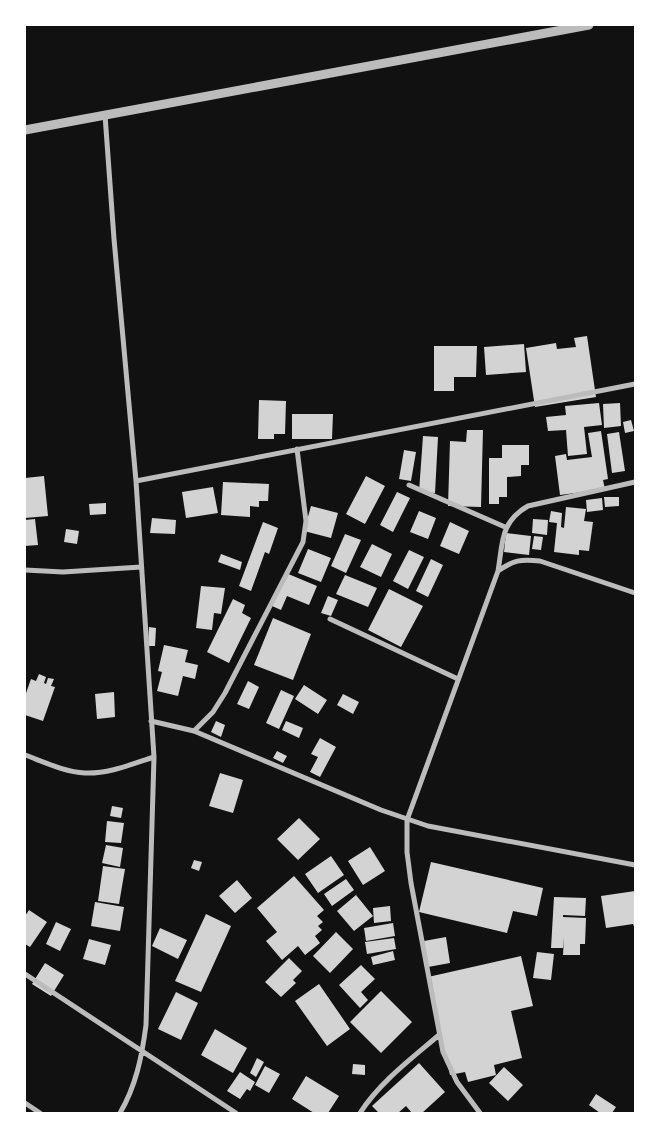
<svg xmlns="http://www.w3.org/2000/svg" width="660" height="1138" font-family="'Sofia Sans Condensed',sans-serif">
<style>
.building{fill:#d3d3d3}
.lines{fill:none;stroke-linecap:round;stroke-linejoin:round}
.minor{stroke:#bcbcbc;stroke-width:5}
.tertiary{stroke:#bcbcbc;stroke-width:9}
</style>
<rect width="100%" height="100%" fill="#111"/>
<path class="building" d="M587,336L596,397L535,407L526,348L556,343L557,349L576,347L574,338Z
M524,344L526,372L486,375L484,347Z
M434,346H477L476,377H454V391H434Z
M259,400L286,401L285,434H274V439H258Z
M599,403L602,425L584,427L587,454L568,456L566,430L548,431L546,417L566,415L565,406Z
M620,403L621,426L604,428L603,404Z
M292,414H333L332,439H292Z
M631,420L634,431L625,433L623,422Z
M467,430H483L481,507L448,506L450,441L466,442Z
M601,431L608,479L603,480L605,489L560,495L555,456L566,454L567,460L592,457L588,433Z
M619,432L625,471L612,473L607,434Z
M423,436L438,437L435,493L419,492Z
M502,445H529V465H521V476L507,477V497H499V504H489V458H502Z
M404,450L416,452L411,481L399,479Z
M44,476L48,516L25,518V478Z
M366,476L385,486L365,524L346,514Z
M223,482L269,484L268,501H259V507L250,506V517L221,515Z
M213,487L218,513L186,518L182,492Z
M397,492L410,498L393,532L380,525Z
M604,497H619V506L605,507Z
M602,498L603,510L587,512L586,500Z
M106,503V514L90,515L89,504Z
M311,506L338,513L331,538L304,531Z
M566,507L586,509L584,521L593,522L589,551L579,550V555L554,552L557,523L549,522L551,511L562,513L561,527L564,528Z
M419,511L436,518L428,539L410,532Z
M152,518L176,520L175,534L150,533Z
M35,519L38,545L25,546V520Z
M533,519L548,520L547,535L532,533Z
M263,522L278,528L269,554L265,552L251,591L239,586Z
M450,522L469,531L459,554L440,546Z
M66,529L79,531L77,544L64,542Z
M506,533L531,536L529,555L504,552Z
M345,534L361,540L346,573L331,566Z
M534,536L543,537L541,550L532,549Z
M372,544L392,554L381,577L360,567Z
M308,549L331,558L321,582L298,573Z
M409,550L424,557L408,589L393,581Z
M221,554L242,562L240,570L218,562Z
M431,559L443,565L428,597L416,591Z
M286,573L317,586L309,605L287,596L281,610L272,606Z
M345,575L377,588L368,607L336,594Z
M201,586L225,588L221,614L214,613L212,630L196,628Z
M389,589L423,606L401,647L368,630Z
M328,596L338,600L331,616L321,613Z
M233,599L245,605L242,613L251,618L229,663L207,652Z
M273,618L311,634L293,680L254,665Z
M149,627L156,628L155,646H148Z
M164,645L188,650L185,662L198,665L195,679L183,676L178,696L157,691L162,672L158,671Z
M39,674L46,677L44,683L46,684L48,678L54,679L51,686L55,687L43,721L25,715V696L31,679L36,681Z
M248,681L259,687L249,709L237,704Z
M304,685L327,700L318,714L295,699Z
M281,690L294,696L279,729L266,723Z
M114,692L115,717L97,719L95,694Z
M343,694L359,702L353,714L337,705Z
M216,721L225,725L221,737L211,732Z
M286,721L303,728L299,738L282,730Z
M320,738L336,747L320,777L310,772L318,757L311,754Z
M277,751L287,756L283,763L273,758Z
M220,773L243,780L233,813L209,806Z
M112,806L123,808L121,818L110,816Z
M299,818L320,839L298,860L277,839Z
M107,821L124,823L121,843L105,842Z
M106,845L123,848L120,867L102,863Z
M370,847L385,871L363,885L348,861Z
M331,856L344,875L318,893L305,874Z
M194,860L202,862L199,871L191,868Z
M431,862L543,888L537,916L513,911L507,933L419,912Z
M103,866L125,869L119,904L98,901Z
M294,876L324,910L317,916L323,922L318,926L322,930L315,936L320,943L305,955L298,946L282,960L266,941L277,932L257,908Z
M346,879L354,890L332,906L324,894Z
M237,880L252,898L235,913L219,896Z
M635,891V929L633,924L606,928L601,896Z
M356,895L373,916L354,931L337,911Z
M554,897L586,898L585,916L563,915V917L586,918L585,944H580V955H563L564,937L563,948H551Z
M95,902L124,907L120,931L91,926Z
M390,906L391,921L374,923L373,908Z
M29,910L47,922L30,947L25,944V916Z
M206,914L231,926L201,992L175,981Z
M56,922L71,929L60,951L46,944Z
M393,923L395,936L366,941L364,928Z
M160,928L187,940L178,959L152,946Z
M336,932L353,949L330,973L313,956Z
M446,937L450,963L428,967L424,941Z
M394,938L396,949L367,954L365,942Z
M89,939L111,945L105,965L83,959Z
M393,951L395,960L373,965L371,957Z
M537,952L554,954L551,980L533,978Z
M521,956L533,1006L511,1011L522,1058L494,1065L496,1075L468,1082L465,1072L450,1075L428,977Z
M289,958L302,971L293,980L296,983L281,997L265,982Z
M45,963L64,975L51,996L32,984Z
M361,965L375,979L361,992L368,1000L360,1008L339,985Z
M319,984L350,1029L327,1046L295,1001Z
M381,991L412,1022L381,1053L350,1022Z
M176,992L198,1003L181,1040L158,1029Z
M215,1029L247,1048L233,1073L201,1055Z
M257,1058L264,1062L256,1077L250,1073Z
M419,1063L445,1092L422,1113H412L406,1106L398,1113H379L372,1106Z
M353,1064L365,1065V1075L352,1074Z
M265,1066L280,1074L269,1093L255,1085Z
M504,1067L523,1085L508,1101L489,1083Z
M240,1072L255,1082L250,1091L247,1089L240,1099L227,1091Z
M306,1076L339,1096L328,1113H314L292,1099Z
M596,1094L616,1107L612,1113H600L589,1105Z"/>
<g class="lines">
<path class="minor" d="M105,115L114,239L136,481L154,757L146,1025C142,1056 136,1086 120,1113
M136,481L635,384
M409,485L505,527
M25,570L63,572L141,567
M498,571C503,542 500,522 528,506L635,482
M330,619L458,679
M151,721L194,731L381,810L428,826L635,865
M194,731L213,712L225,693L303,542L306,521L297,449
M25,755C44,762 65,772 85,773C109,774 132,764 154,757
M25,974L236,1113
M25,1103L40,1113
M360,1113C380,1082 411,1059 439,1035
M480,1113L457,1082L443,1052L411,883L407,852V820L498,571C514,560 520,559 540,561L635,593"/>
<path class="tertiary" d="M25,130L589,25"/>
</g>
<rect width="660" height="1138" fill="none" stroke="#ffffff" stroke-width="52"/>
</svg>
